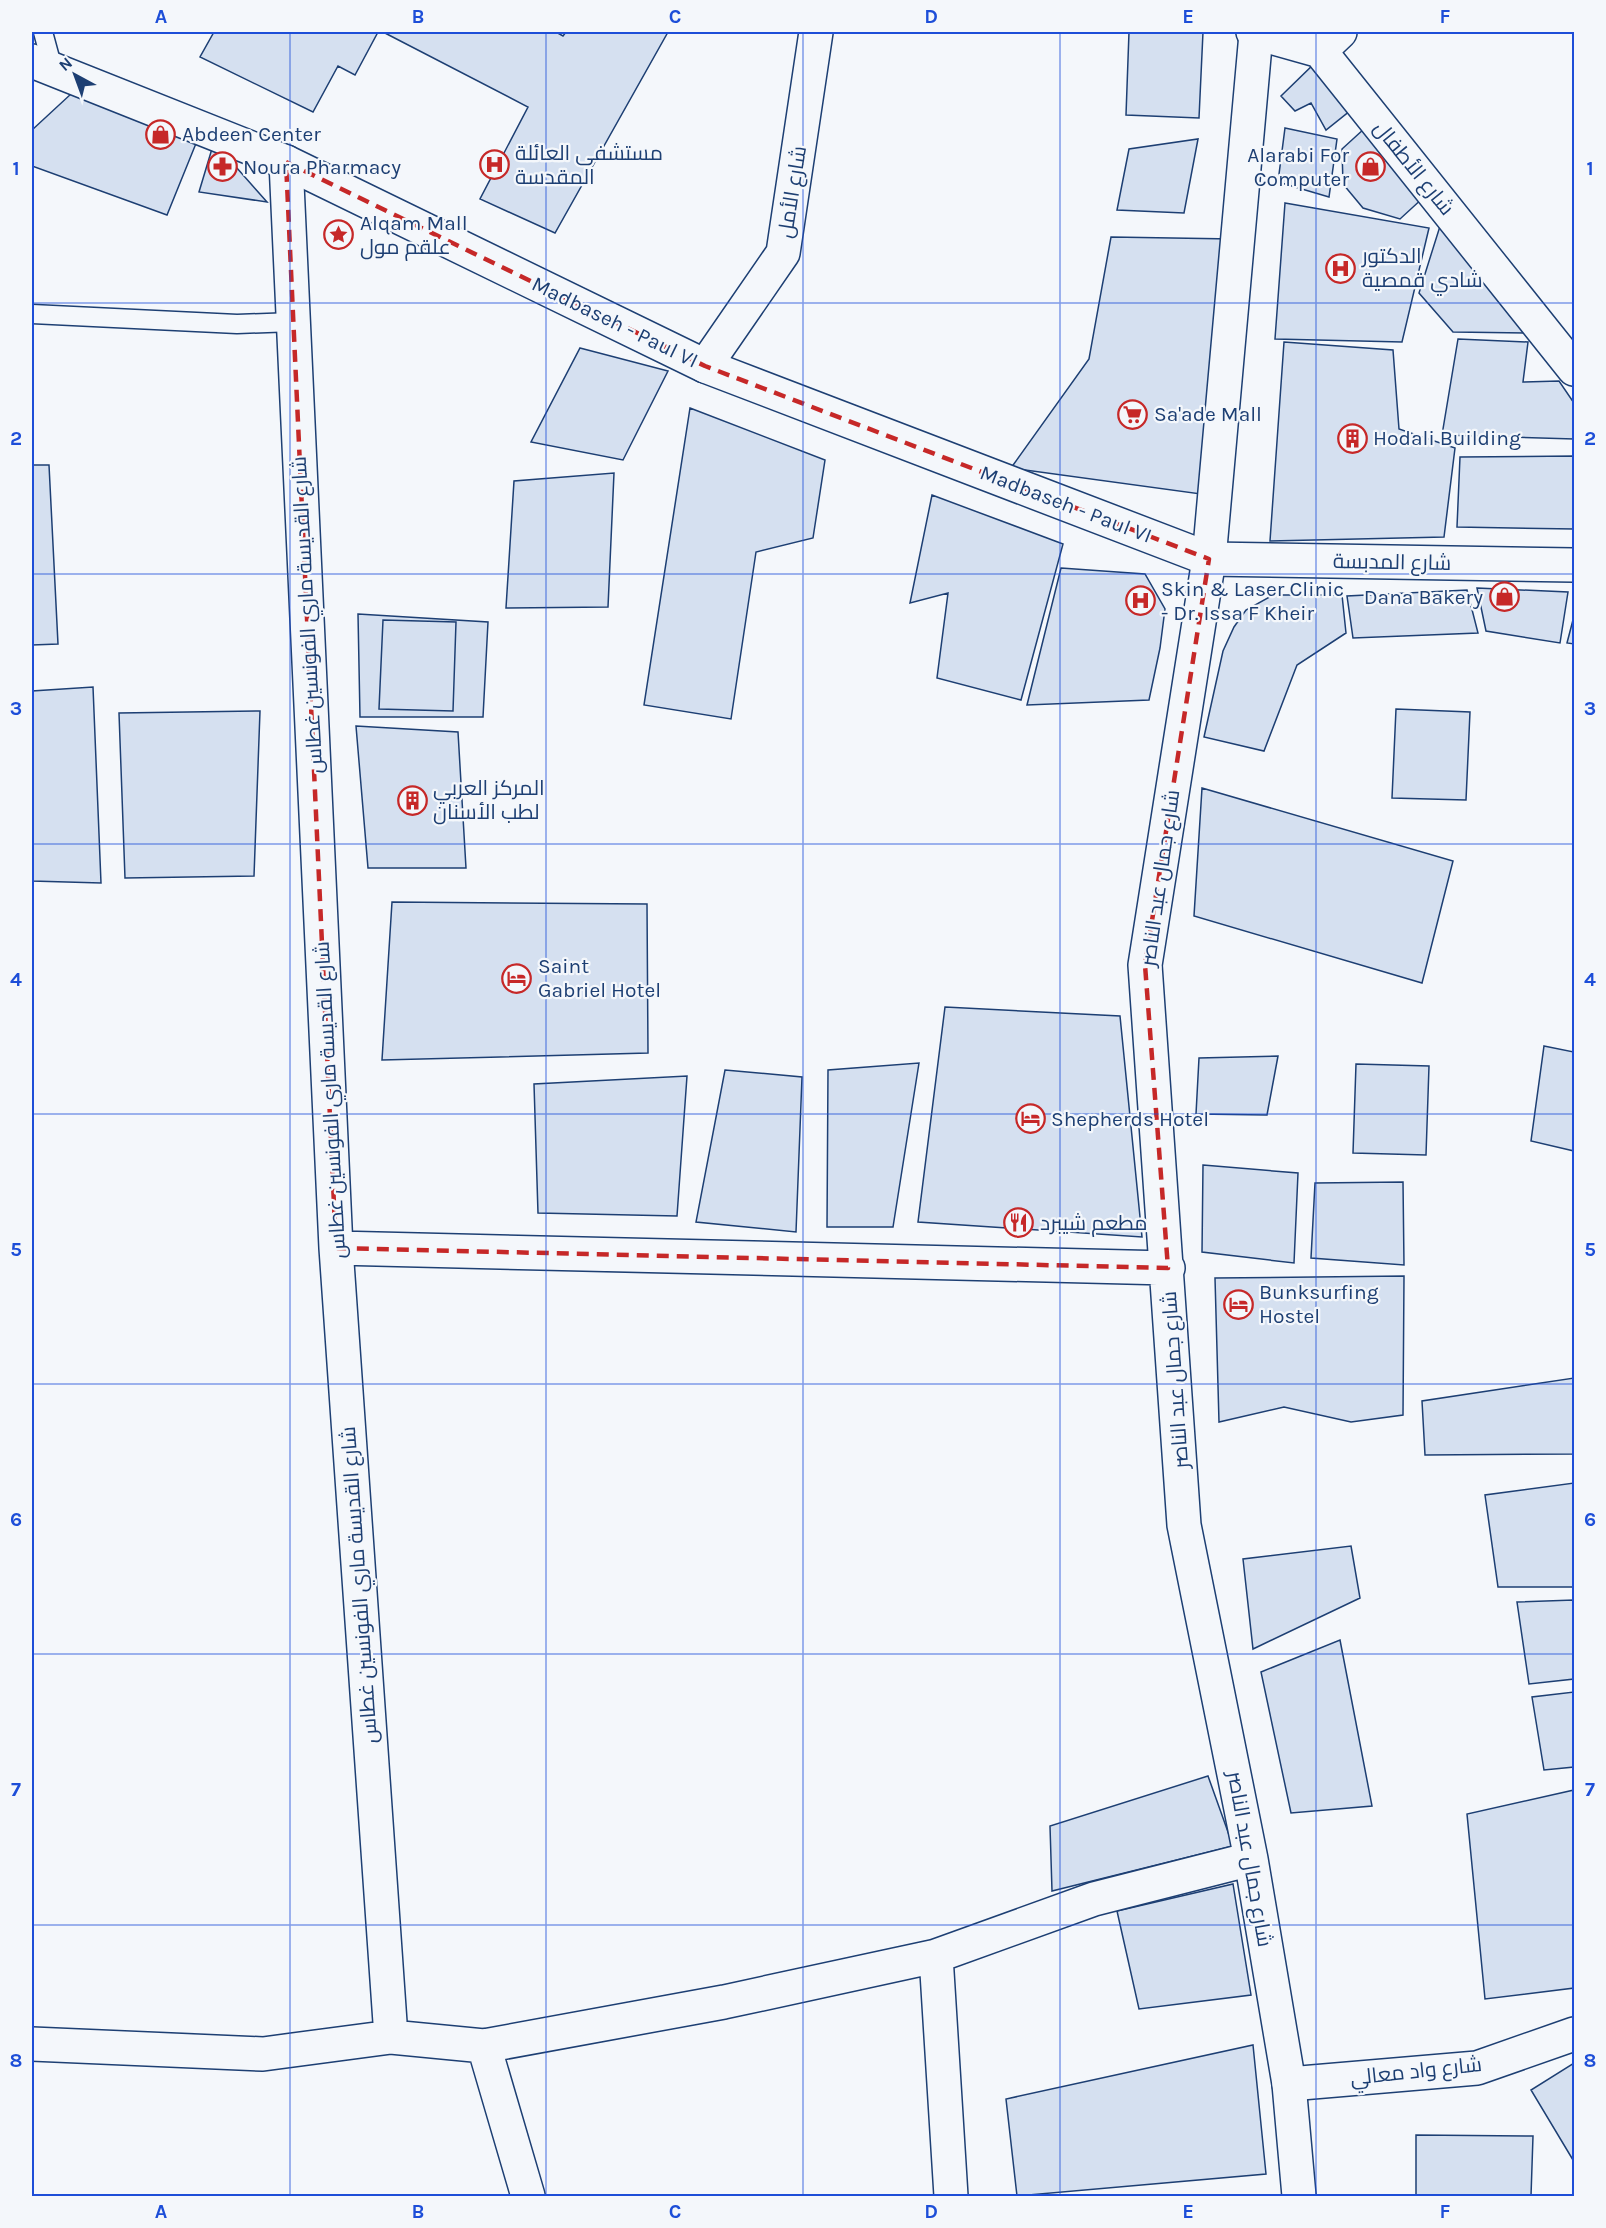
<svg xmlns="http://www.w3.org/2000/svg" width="1606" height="2228" font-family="Karla,Cairo,sans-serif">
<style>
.building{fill:#d5e0f0;stroke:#1d3f73;stroke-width:1.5}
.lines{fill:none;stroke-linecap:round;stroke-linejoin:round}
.lane-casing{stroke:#1d3f73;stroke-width:21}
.street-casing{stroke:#1d3f73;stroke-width:36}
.secondary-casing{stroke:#1d3f73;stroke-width:36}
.lane{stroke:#f4f7fb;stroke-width:18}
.street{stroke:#f4f7fb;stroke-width:33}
.secondary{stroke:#f4f7fb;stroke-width:33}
.marked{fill:none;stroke:#c62828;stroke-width:4.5;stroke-dasharray:12 8;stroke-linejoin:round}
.grid{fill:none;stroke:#1d4ed8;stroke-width:1.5;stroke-opacity:0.55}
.labels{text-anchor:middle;stroke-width:4.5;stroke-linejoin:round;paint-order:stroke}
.poi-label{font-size:21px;fill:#1d3f73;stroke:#f4f7fb;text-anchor:start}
.street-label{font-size:21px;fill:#1d3f73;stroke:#f4f7fb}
.neatline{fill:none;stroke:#1d4ed8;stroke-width:2}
.grid-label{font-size:20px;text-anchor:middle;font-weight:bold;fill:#1d4ed8}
</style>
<rect width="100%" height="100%" fill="#f4f7fb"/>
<path class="building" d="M214,32H378L355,75L338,66L313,112L200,57Z
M383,32H556L563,36L566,32H668L555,233L480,199L528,107Z
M1129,32H1203L1199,118L1126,115Z
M1316,62L1351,110L1326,130L1311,103L1295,111L1281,96Z
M72,93L197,141L167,215L32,166V130Z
M1285,128L1337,139L1329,197L1278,182Z
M1365,128L1424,197L1400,219L1363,208L1343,184L1342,149Z
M1198,139L1184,213L1117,210L1129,149Z
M214,142L267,202L199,192Z
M1285,203L1429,228L1402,342L1275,339Z
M1441,223L1533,333L1453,332L1419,293Z
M1111,237L1233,239L1208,495L1011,468L1089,359Z
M1458,339L1528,342L1523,382L1559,381L1574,403V439L1442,435Z
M1284,342L1393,350L1399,429L1455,448L1444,537L1270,541Z
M580,348L668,371L623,460L531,442Z
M690,408L825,460L813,538L756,552L731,719L644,705Z
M1574,456V529L1457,527L1460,457Z
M32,465H49L58,644L32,645Z
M614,473L608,607L506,608L514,481Z
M932,495L1063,544L1021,700L937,678L948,593L910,603Z
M1061,568L1145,574L1165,609L1160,648L1149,700L1027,705Z
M1477,588L1568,592L1560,643L1486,631Z
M1467,590L1478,633L1353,638L1347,596Z
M1273,595H1342L1346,633L1297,665L1264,751L1204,737L1223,651L1234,627L1246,610Z
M358,614L488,622L483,717H360Z
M1574,616V644L1567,643Z
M383,620L456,622L453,711L379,709Z
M93,687L101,883L32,881V691Z
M1396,709L1470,712L1466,800L1392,798Z
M260,711L254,876L125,878L119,713Z
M356,726L458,732L466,868H368Z
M1202,788L1453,861L1422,983L1194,916Z
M392,902L647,904L648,1053L382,1060Z
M945,1007L1120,1016L1142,1237L918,1222Z
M1544,1046L1574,1052V1151L1531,1141Z
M1278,1056L1267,1115L1196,1114L1199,1058Z
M919,1063L893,1227H827L828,1070Z
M1356,1064L1429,1066L1426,1155L1353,1153Z
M725,1070L802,1077L796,1232L696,1222Z
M687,1076L677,1216L538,1213L534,1084Z
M1203,1165L1298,1173L1294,1263L1202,1252Z
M1403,1182L1404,1265L1311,1258L1315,1183Z
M1404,1276L1403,1415L1351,1422L1284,1407L1219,1422L1215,1278Z
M1574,1378V1454L1425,1455L1422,1401Z
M1574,1483V1587H1498L1485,1495Z
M1351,1546L1360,1598L1253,1649L1243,1559Z
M1574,1600V1679L1529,1684L1517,1602Z
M1340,1640L1372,1806L1291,1813L1261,1672Z
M1574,1692V1767L1544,1770L1532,1697Z
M1208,1776L1233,1846L1052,1891L1050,1826Z
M1574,1790V1988L1485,1999L1467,1814Z
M1233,1884L1251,1995L1139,2009L1117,1911Z
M1253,2045L1266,2174L1017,2196L1006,2099Z
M1574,2063V2159L1573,2160L1531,2090Z
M1416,2135L1533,2136L1531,2196H1416Z"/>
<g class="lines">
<defs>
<path id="lane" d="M43,32L53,69
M32,314L237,324L294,322"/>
<path id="street" d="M1256,34L1209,559L1145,965L1184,1525L1251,1859L1289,2084L1299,2196
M1320,51L1340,32
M286,162L336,1248L391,2037
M705,366L783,253L816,32
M336,1248L1168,1268
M936,1956L951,2196
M32,2044L263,2054L391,2037L484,2046L724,2002L936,1956L1094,1899L1251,1859
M484,2046L528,2196"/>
<path id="secondary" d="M1253,32L1320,51L1574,369
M32,61L286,162L705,366L1209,559L1574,565
M1289,2084L1477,2068L1574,2034"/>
</defs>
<use href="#lane" class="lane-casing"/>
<use href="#street" class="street-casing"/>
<use href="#secondary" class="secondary-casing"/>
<use href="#lane" class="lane"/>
<use href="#street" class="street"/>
<use href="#secondary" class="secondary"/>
</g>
<path class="marked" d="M286,162L705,366L1209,559L1145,965L1168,1268L336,1248Z"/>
<path class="grid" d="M290,32V2196M546,32V2196M803,32V2196M1060,32V2196M1316,32V2196M32,303H1574M32,574H1574M32,844H1574M32,1114H1574M32,1384H1574M32,1654H1574M32,1925H1574"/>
<defs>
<symbol id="shop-ring" viewBox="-11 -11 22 22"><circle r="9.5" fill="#f4f7fb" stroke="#c62828" stroke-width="1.5"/><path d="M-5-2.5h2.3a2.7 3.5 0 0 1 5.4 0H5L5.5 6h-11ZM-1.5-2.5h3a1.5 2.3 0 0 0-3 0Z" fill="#c62828"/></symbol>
<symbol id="hospital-ring" viewBox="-11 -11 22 22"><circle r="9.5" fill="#f4f7fb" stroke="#c62828" stroke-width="1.5"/><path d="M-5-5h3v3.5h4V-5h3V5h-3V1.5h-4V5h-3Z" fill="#c62828"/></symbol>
<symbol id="pharmacy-ring" viewBox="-11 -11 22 22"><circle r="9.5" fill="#f4f7fb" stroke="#c62828" stroke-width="1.5"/><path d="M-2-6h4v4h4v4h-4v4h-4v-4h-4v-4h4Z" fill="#c62828"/></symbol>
<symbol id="sight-ring" viewBox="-11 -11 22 22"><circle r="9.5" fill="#f4f7fb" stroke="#c62828" stroke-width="1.5"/><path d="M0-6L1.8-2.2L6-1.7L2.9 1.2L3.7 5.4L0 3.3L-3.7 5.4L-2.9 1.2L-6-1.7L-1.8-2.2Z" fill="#c62828"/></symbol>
<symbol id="supermarket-ring" viewBox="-11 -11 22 22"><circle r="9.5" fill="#f4f7fb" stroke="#c62828" stroke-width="1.5"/><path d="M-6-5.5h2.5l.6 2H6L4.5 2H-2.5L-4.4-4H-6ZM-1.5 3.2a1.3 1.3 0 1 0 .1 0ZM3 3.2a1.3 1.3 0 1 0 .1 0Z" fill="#c62828"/></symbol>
<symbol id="building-ring" viewBox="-11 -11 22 22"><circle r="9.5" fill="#f4f7fb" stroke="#c62828" stroke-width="1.5"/><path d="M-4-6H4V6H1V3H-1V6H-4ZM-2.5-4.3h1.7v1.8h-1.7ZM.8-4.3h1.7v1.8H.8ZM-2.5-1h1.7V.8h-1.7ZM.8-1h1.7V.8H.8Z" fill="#c62828"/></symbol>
<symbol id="hotel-ring" viewBox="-11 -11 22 22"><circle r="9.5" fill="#f4f7fb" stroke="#c62828" stroke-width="1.5"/><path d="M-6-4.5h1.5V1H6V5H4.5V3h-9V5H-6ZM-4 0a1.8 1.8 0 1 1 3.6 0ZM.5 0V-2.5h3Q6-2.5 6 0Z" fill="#c62828"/></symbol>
<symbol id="restaurant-ring" viewBox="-11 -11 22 22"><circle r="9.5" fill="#f4f7fb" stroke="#c62828" stroke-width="1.5"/><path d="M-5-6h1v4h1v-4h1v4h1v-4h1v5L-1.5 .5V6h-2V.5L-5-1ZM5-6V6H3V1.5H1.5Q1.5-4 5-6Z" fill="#c62828"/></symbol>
</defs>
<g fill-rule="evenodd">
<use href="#shop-ring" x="144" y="118" width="33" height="33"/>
<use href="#hospital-ring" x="478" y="148" width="33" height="33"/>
<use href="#pharmacy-ring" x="206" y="150" width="33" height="33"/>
<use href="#shop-ring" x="1354" y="150" width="33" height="33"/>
<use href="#sight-ring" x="322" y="218" width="33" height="33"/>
<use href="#hospital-ring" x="1324" y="252" width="33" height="33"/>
<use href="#supermarket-ring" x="1116" y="398" width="33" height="33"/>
<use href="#building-ring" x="1336" y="422" width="33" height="33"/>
<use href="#shop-ring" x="1488" y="580" width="33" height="33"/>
<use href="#hospital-ring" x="1124" y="584" width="33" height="33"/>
<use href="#building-ring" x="396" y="784" width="33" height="33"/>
<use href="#hotel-ring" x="500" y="962" width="33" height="33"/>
<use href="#hotel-ring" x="1014" y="1102" width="33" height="33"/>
<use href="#restaurant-ring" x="1002" y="1206" width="33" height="33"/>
<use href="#hotel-ring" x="1222" y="1288" width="33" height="33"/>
</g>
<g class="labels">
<g class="poi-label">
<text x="182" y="141">Abdeen Center</text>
<text x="515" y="160">مستشفى العائلة<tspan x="515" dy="24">المقدسة</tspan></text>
<text x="1349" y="162" text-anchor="end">Alarabi For<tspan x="1349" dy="24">Computer</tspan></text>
<text x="243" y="174">Noura Pharmacy</text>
<text x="360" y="230">Alqam Mall<tspan x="360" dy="24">علقم مول</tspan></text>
<text x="1362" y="263">الدكتور<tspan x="1362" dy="24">شادي قمصية</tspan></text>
<text x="1154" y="421">Sa'ade Mall</text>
<text x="1373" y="445">Hodali Building</text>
<text x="1161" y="596">Skin &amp; Laser Clinic<tspan x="1161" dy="24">- Dr. Issa F Kheir</tspan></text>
<text x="1483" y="604" text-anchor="end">Dana Bakery</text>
<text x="433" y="795">المركز العربي<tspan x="433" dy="24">لطب الأسنان</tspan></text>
<text x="538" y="973">Saint<tspan x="538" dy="24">Gabriel Hotel</tspan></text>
<text x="1051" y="1126">Shepherds Hotel</text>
<text x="1040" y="1230">مطعم شيبرد</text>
<text x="1259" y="1299">Bunksurfing<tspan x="1259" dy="24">Hostel</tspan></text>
</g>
<g class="street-label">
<text transform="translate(1414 168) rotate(51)" y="7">شارع الأطفال</text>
<text transform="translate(792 192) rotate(-81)" y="7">شارع الأمل</text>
<text transform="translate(615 322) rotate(26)" y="7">Madbaseh - Paul VI</text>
<text transform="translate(1066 504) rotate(21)" y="7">Madbaseh - Paul VI</text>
<text transform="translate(1392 562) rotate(1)" y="7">شارع المدبسة</text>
<text transform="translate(307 615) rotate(-93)" y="7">شارع القديسة ماري الفونسين غطاس</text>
<text transform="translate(1160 878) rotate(-82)" y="7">شارع جمال عبد الناصر</text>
<text transform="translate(330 1100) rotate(-93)" y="7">شارع القديسة ماري الفونسين غطاس</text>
<text transform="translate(1175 1380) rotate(-94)" y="7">شارع جمال عبد الناصر</text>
<text transform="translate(359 1585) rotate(-94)" y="7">شارع القديسة ماري الفونسين غطاس</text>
<text transform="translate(1250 1859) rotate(80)" y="7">شارع جمال عبد الناصر</text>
<text transform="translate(1416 2071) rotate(-6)" y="7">شارع واد معالي</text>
</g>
</g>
<rect width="1606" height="2228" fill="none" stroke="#f4f7fb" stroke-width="66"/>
<g transform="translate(75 75) rotate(319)" stroke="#f4f7fb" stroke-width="4.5" paint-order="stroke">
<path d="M0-4.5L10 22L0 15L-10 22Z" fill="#1d3f73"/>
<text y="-9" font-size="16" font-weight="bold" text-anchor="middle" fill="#1d3f73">N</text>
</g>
<rect x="33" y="33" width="1540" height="2162" class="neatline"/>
<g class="grid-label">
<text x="161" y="23">A</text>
<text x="418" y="23">B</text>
<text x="675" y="23">C</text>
<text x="931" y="23">D</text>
<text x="1188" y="23">E</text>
<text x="1445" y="23">F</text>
<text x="16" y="175">1</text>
<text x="1590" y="175">1</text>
<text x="16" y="445">2</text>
<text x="1590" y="445">2</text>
<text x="16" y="715">3</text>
<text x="1590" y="715">3</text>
<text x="16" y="986">4</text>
<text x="1590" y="986">4</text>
<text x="16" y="1256">5</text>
<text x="1590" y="1256">5</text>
<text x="16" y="1526">6</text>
<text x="1590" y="1526">6</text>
<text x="16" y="1796">7</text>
<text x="1590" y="1796">7</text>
<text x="16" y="2067">8</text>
<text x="1590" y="2067">8</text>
<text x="161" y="2218">A</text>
<text x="418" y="2218">B</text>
<text x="675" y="2218">C</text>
<text x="931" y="2218">D</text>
<text x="1188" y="2218">E</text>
<text x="1445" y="2218">F</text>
</g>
</svg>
